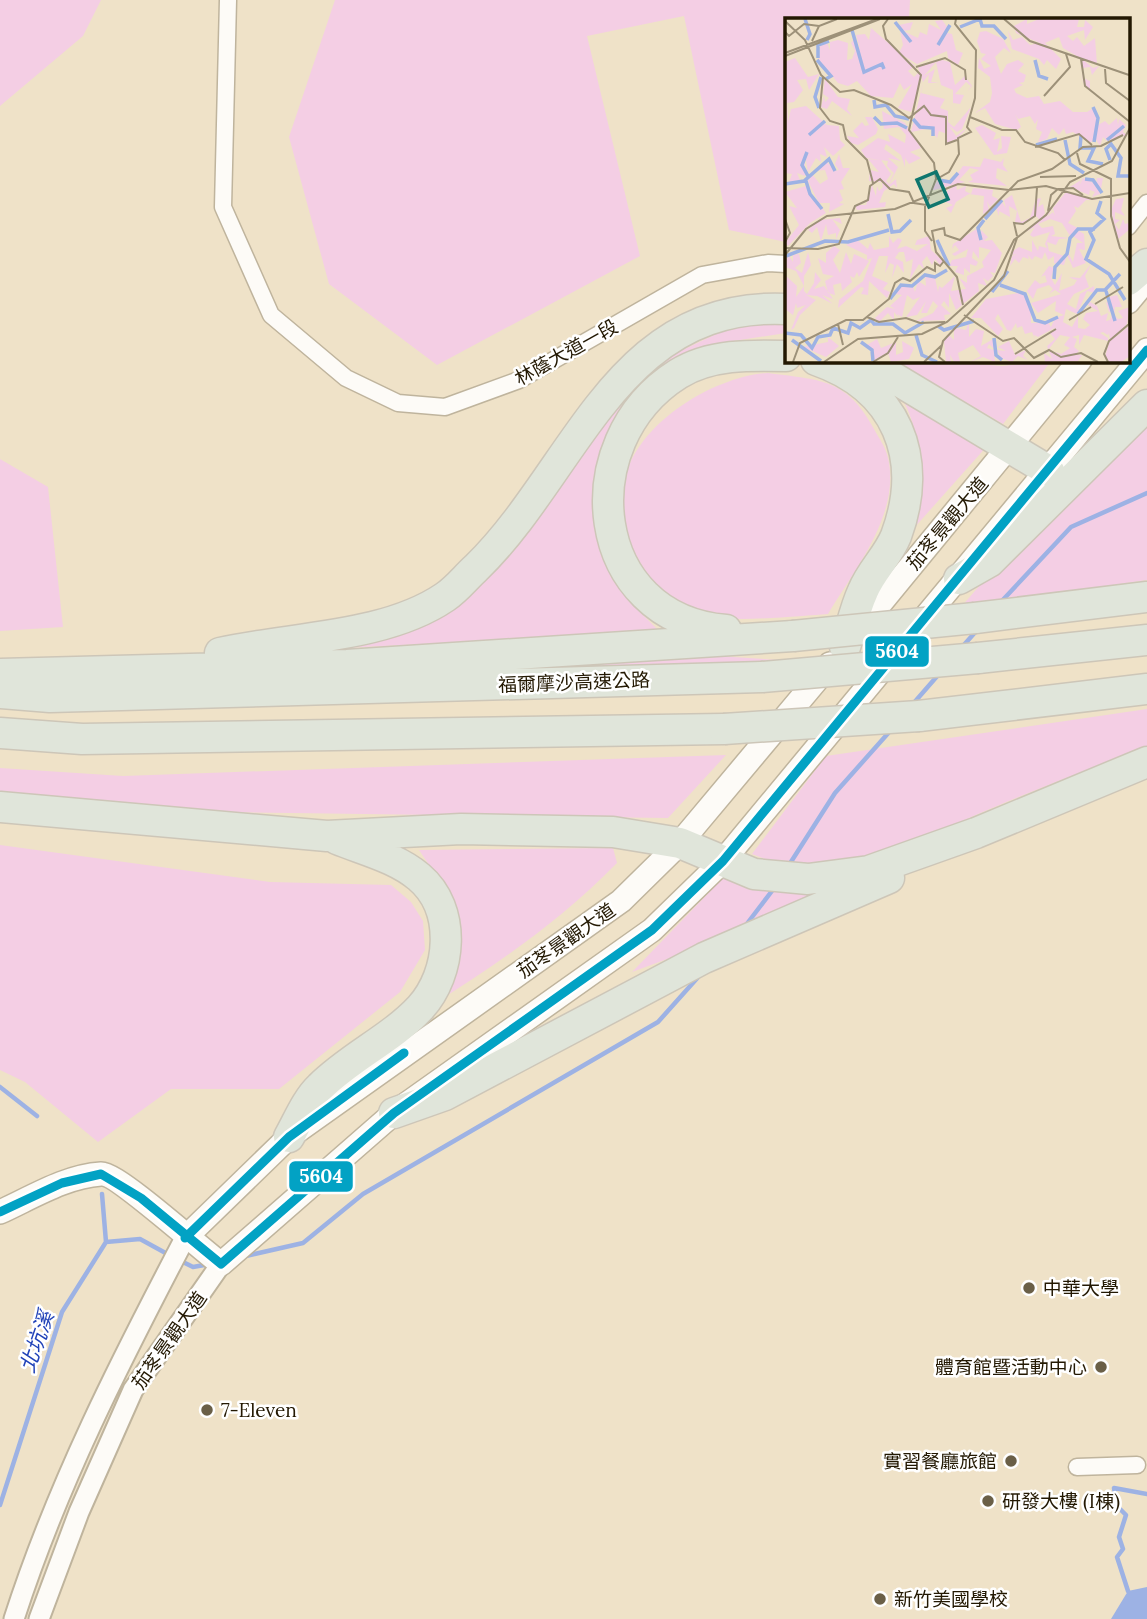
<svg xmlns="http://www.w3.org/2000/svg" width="1147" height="1619" font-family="Lora,'Noto Sans TC',serif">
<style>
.green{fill:#f4cee4}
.water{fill:#9db2e4}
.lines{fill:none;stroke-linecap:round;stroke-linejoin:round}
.stream{stroke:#9db2e4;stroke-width:4.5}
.minor-casing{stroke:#bfb49d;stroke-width:19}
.tertiary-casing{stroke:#bfb49d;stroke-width:23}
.secondary-casing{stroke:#bfb49d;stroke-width:26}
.motorway-casing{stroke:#cdc6b8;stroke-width:33}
.minor{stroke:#fdfbf7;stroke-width:16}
.tertiary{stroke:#fdfbf7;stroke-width:19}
.secondary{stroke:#fdfbf7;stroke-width:23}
.motorway{stroke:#e0e5da;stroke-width:30}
.motorway-bridge-casing{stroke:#cdc6b8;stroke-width:33;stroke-linecap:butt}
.motorway-bridge{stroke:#e0e5da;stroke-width:30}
.bus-1-casing{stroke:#fff;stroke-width:14}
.bus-1{stroke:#02a2c4;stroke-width:9}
.poi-dot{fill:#6a5f47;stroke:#fff;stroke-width:2.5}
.labels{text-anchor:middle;stroke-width:5;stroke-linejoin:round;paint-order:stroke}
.street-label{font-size:19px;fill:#231802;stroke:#fff}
.poi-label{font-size:19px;fill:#231802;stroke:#fff;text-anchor:start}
.water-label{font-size:21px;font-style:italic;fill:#2042b8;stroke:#fff}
.inset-river{fill:none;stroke:#9db2e4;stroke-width:3.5}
.inset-road{fill:none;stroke:#9d9179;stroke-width:2}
.view{fill:#0f766e;fill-opacity:0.15;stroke:#0f766e;stroke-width:3.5}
.inset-edge{fill:none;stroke:#231802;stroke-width:3.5}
.line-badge{stroke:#fff;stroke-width:2.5}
.badge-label{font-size:19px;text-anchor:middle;font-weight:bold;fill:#fff}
</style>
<rect width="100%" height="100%" fill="#efe2c8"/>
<path class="green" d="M0,0H101L83,36L0,106Z
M335,0H910L909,19H786V242L729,230L684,16L587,36L640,256L437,365L329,284L289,137Z
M786,320V333L727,342L664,372L613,429L600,457L594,519L601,555L611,577L630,602L660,632L344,648L428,617L621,393L672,355L731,327Z
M896,361H942L1002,366L1051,361L1003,424Z
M768,373C819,380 847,378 874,429C879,438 886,448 888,458C901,513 855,569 828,614C798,616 714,625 690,612C644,587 610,525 627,472C643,420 716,376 768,373Z
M892,379L988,445L914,528C925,469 923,431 892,379Z
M1147,417V580L961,607L1001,561Z
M0,459L48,487L63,627L0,631Z
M702,655L779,660L548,673L429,668Z
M1147,709V748C1096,766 1047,785 997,806C922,837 835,889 752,854L826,756Z
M726,755L668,818L136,811L0,795V768L123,776Z
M0,845L270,882L391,885L411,902L423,921L425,950L400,992L279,1089H171L98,1142L25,1082L0,1070Z
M613,848L617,863C558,923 501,961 431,1006L450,896L419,850Z
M726,875C773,897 795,890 844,883L724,938L632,972Z"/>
<path class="water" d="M1147,1587V1619H1111L1128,1591Z"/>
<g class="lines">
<path class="stream" d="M999,604L1071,527L1147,493
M963,646L978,629
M912,705L939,674
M789,865L835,793L891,730
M746,925L775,887
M0,1087L37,1116
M106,1242L140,1239L171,1256
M246,1256L303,1243L363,1194L658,1022L700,975
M179,1260L193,1267L210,1264
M0,1505L62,1312L106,1242L102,1194
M1128,1591L1117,1557L1123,1549L1119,1537L1126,1515L1117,1506L1114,1488L1147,1494"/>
<defs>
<path id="minor" d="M228,0L223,207L271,315L346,378L398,403L445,407L519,380L702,275L768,263L786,264
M1128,227L1147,203
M1077,1467L1137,1465"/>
<path id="tertiary" d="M14,1619C57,1485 120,1362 185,1238
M39,1619L79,1512L133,1390L221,1264"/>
<path id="secondary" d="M1128,302L1147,279
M852,638L1080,360
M0,1212C31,1198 66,1176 101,1174C117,1173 202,1250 221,1264L394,1113L652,930L723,861L1147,350
M185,1238L289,1137L621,901L680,843L830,664"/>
<path id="motorway" d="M1128,280L1147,264
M816,360C897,388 925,458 896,536C888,556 871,571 863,591C855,608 851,628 845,647
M864,360L1049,471
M959,579L989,562L1147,405
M975,618L1147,597
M726,630C588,619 570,442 678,374C710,354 750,355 786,356
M220,653C291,637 385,638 445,597C457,589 466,577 476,568C576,471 617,301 786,309
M978,658L1147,640
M0,674L347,665L793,636
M0,693L50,697L762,677
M919,716L1147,689
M0,733L82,739L724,729
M0,807L327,836L461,829L613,832L680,843L754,874L808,879L869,871L976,833L1147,762
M394,1113L445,1095L704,958L889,878
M289,1137C298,1121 307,1099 320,1087C350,1057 391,1039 420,1008C452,973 457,909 419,877C397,858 364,850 337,839"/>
</defs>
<use href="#minor" class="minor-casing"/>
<use href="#tertiary" class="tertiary-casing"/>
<use href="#secondary" class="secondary-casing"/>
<use href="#motorway" class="motorway-casing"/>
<use href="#minor" class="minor"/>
<use href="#tertiary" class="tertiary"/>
<use href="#secondary" class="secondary"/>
<use href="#motorway" class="motorway"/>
<defs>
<path id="motorway-bridge" d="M793,636L975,618
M762,677L978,658
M724,729L919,716"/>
</defs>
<use href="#motorway-bridge" class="motorway-bridge-casing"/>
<use href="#motorway-bridge" class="motorway-bridge"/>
<defs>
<path id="bus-1" d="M0,1212L62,1183L101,1174L141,1198L221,1264L394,1113L652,930L723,861L1147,350
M185,1238L289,1137L404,1053"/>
</defs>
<use href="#bus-1" class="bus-1-casing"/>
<use href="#bus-1" class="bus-1"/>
</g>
<g class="poi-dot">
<circle cx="1029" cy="1288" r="7"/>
<circle cx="1101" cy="1367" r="7"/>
<circle cx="207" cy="1410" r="7"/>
<circle cx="1011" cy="1461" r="7"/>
<circle cx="988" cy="1501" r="7"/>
<circle cx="880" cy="1599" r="7"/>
</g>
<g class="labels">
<g class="street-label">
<text transform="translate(566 352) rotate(-29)" y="7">林蔭大道一段</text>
<text transform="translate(947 523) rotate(-50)" y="7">茄苳景觀大道</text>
<text transform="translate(574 682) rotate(-2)" y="7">福爾摩沙高速公路</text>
<text transform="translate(566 940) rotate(-35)" y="7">茄苳景觀大道</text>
<text transform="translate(169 1340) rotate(-55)" y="7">茄苳景觀大道</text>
</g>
<g class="poi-label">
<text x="1043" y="1295">中華大學</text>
<text x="1087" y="1374" text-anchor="end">體育館暨活動中心</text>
<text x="221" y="1417">7-Eleven</text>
<text x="997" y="1468" text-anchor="end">實習餐廳旅館</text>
<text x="1002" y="1508">研發大樓 (I棟)</text>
<text x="894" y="1606">新竹美國學校</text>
</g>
<g class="water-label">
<text transform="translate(37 1342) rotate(-71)" y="7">北坑溪</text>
</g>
</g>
<g transform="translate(785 18)">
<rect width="345" height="345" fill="#efe2c8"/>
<path d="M242,1V6L254,1H294L292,9H299L300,2L308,9L300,22L299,12L282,18L288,23L292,19L299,28L310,20L312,46L297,41L308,50L314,48L307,57L305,49L297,50L298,60L305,63V73L298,64L297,51V41L278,30L274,19L260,25L276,41L271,51L262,42L259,47L254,41L227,31L223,13L228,22L237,19L245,27L255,25L231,15L229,8ZM157,2L163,10L159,14L167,16L171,32L178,35L173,47L163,40L162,33L132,46L114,35L118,27L114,7L128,4L125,12L118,13L133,20L135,14L142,17L144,6L156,12L150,3ZM86,10L130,48L123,53L129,59L134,54L136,62L126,94L113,90L127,66L119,72L115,65L108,80L86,78L72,63L63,68L53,65L34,42L35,28L42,25L45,32V24L53,22L63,25L62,42L67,41L70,33L66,25L69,21L75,31L71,17L80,16L84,22ZM201,13L218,21L226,35L219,30L210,39L216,56L222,46L233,42L239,46L233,53L241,57L239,64L234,65L238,67L229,71L231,75L242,80L254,78L259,86L275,83L288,94H302L310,89L313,107L320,103L324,107L332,100L333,107L334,101L341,107L338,114L342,117L322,123L318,119L315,128L310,120L305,125L288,114L281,116L279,110L274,117L267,110L262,121L253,124L257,114L251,111L253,101L250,106L245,98L233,101L230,96L236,109L232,112L210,106L200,90L190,95L205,84L207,75L205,59L193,50L194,40L199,51L206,48L196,41L201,36L196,35L192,23L195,14ZM10,40L23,59L34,56L24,72L21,61L12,62L18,72L9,84L2,85L3,104L6,91L21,88L42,107L54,108L55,122L60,127L48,138L39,129L42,139L35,136L36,144L31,140L23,154L20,137V158L12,155L15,162L4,164L7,156L0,155V44ZM157,42L165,44L170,67L180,58L187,68L183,73L186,68L181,64L170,76L179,77L175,86L168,85V72L156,67L151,44L139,58L150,51L146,64L154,65H143L144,56L138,64L133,49ZM40,61L53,79L65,81L62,91L67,98L47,83L42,91L36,89L39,78L40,84L44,80L38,76ZM138,65L136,75L160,81L155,90L163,93V104L169,109L186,89L177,111L172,114L164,108L171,118L182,110L172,121L162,125V116L154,113L152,120L146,110L126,114ZM97,93L120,105L136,130L125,134L136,140L124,146L120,140V149L116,137L101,126L99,131L116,143L103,140L113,149L104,167L111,161L112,170L109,166L99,173L94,185L101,184L100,189L72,192L70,187H81L87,167L91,178L92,168L94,173L98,169L97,164L84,163L85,152L94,154L83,141L96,142L106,156L101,163L104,166L109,155L102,148L103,143L81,140L76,132L93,120L105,124L103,116L120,125L121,117L114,109L99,111ZM80,99H87L93,111L91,116L73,127L66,125L62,118L74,120L68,113L77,104L80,108L84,107ZM197,107L211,115L208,122L215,120L212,134L217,130L216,118L226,119L222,135L209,137L190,110ZM54,136L58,150H65L56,164L59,171L54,172L58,182L54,185L59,186L44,194L45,185H34L23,163L27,156L35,166L43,161L40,152L28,153L42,144L50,153L54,152L50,146ZM199,140L216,144L219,140L218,147L223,154L212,150L211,160L222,168L183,164L188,162L185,157L194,152L185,150L174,162L180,164L145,173L153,162L167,163L178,148L195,149ZM298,160L311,166L312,160H318L315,176L307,179L310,174L305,172L304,177L285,169L296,162L294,168ZM171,167L172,172L181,168L180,173L186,176L188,170L208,172L207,178L213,181L205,189L202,183L204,192L198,196L199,178L184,176L171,184L166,195L161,190L168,187L161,184L162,173ZM21,168L41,195L25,205L3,228L0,225L14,207L4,188L12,190L0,174ZM281,174L313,182H301L293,190L289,188L291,193L283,205L293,210L285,218L277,205L265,201L253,206L257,210L268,208L270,216L266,218L284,220L274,221L271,227L262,224L264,233L279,238L287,224L283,235L288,244L292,225H298L288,218L294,213L299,216L300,232L294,231L301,245L288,250L282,237L279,247L269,245V238L263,242L265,247L260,234L257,241L250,238L247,242L243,237L244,241L238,239L234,245L230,241L225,248L227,238L232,236L227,237L228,233L234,229L247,234V222L253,233L254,228L262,230L260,226L265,214L248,219L245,217L250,209L238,215L267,191L262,199L268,194L270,198L268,190ZM227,177L236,204L245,200L251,181L256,180L253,189L258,186L260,195L255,202L250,197L238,206L230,204L232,193L224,188L225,199L214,193V198L211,190L217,184L221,190L219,182ZM339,180L336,192L340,198L330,194V201L335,202L330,206L334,212L338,201L340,206L344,205V192L345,193V211L333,221L326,192L331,181ZM55,200L57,206L47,201L55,212L51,221V215L43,217L41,206L36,223L32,209L27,215L23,212L34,202ZM193,210L196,223V212L203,219L199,223L207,222L217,235L210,255L205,254L208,258L203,263L198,260L202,268L193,265L194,273L178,286L172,276L177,287L171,292L164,275V290L159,283L156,287L166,296L159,297L160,302L131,303L148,295L153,288L148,283L142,295H136L141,283L132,297L121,299L135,279L128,282L122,277L117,299L112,296L115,301L109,294V302L103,295L94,304L90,300L102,289L110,291L105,288L117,277L111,276L116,267L128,268L130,274L133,263L141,268L140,256L150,260L153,274L154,268L157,270L170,258L166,273L181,271L174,260L182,265V258L199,249L197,244L206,232L194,229V241L188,233L187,240L193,244L191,248L185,246V255L179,250V257L170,254L173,248H164L167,242L181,239L183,231L170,238L167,236L174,232L170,227L167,231L168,226ZM104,218L108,225L113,220L117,222L112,231L121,228L132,233L143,226L130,227L132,222L144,218L146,232L158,243L155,247L150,241L147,247L142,238L137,244L139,251L134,246L125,261L128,241L121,244L119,234H114L110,240L118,244L119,255L112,246L107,260L109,247L105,245L100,255L103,238H94L87,258L103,265L98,271L105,274L102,280L84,263L83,277L76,276L79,270L76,269L53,290L54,282L78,263L87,240L82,242V237L61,227L71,221L83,231L85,225L89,232L104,229ZM49,228L55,232L48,242L55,255L61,234L66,246L69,236L84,243L74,259L72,254L69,260L65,258L67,264L57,273L56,265L48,267L50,277L43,275L40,263L49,258L38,256L33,240L41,245V235ZM23,234L26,247L19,258V273L22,276L29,265L30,254L36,262L29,271L39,268L48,281L37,277L48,286L32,278L21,277L31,282L15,297L9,310L6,312L13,294L21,287L12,290L11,285L8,297L0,291V257L12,268L11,279L19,268L11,253L0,249V243L4,238L8,244V237L14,236L16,245L10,250L17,255ZM306,246L300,258L304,269L289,276L282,286L291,291L295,276L309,268L310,275L302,273L292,296L281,291L278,304L287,309L293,298V310L300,311L305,307L298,301L301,295L313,293L303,287L305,284L312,288L316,298L323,295L321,303L325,302L329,292L324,294L321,284L326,286L324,279L332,277L337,289H330L329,297L333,301L338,300L333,293L345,289L342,306L328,321L344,308L345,338L336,344H325L320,339L325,321L324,315L323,317L318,314L315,315L323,320V323L299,317L294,327V317L287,319L292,321L289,329L294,333L290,337H297L293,343L260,344L259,335L267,341L262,328L270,321L265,315L271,309L253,319L249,317L250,321L247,314L240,316L237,308L232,310L231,305L226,313L222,312L213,296L210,301L218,311L213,318L196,300H186L201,281L238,274L246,288V305L263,304L266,309L270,300L279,297L270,293L271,283L253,295L246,285L276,276L270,272L264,276L268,271L264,267L252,271L248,281L242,273L250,262L255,266L262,264L260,257L256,259L264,248L269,250L266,260L270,267L277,255L274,273L289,267L292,262L288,261L284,259L295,260ZM275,317L285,319L279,327L285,330L276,336L270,334L274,339L263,332ZM184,303V319L191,311L199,313L196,328L210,320L209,331L204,326L202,330L209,332L210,344L198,339L185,344L196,338L188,327L173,335L175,344H169L165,337L166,344H161L159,323L163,316L169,322V310L181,312ZM43,319L54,328L41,339L18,329L43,324ZM92,321L96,330L111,324V337L118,334L117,323L129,330L124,341L106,344L103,335L108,331L88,343L89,332L82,327ZM224,323L230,337L241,332L238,338L243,342L233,338L227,344L216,340L212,332L221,333L213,329Z" fill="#f4cee4" fill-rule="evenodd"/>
<path class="inset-river" d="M20,1L25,16L22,22M110,4L126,24M175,9L195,1L197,8H209L221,21M67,12L79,54L97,46L99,51M153,27L165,7M33,40V27L44,23M32,42L46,58L41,61M250,42L254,58L263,61M89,82L90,89L101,87L110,98L124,101M308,89L313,100L309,124M34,90L30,79L36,59M89,99L96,106L112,105L122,110M128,101L135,109L148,110V118M24,117L40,103M296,118L295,130H309L303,143L318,146M280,122L285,146L299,155M322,122L339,108M251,127L272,121M22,134L17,147L23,158M325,142L321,131L326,126L336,140L333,158H345M300,161L308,162L317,175M154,162L165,164L173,155M21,163L25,176L37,191M0,166L19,163L44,141L50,153M316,183L312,195L319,201L305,214L309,222L301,241L324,256L340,282M103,196L107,214L115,213L126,202M200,201L217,182M152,222L164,248M196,222L193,210L199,202M1,238L40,223L63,224L104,212M269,261L270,249L282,236L285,220L293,211H310M215,267L240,276L250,302L260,305L273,299M321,273L330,303M207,274L223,253M105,281L116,267L127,268L140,257L150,259L162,252M293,296L312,272H320L335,256M153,308L159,312L189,303M0,315L16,317L27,330L33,319L45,317L48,310L63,315L66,305L75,310L86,302L89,306H108L120,315L139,304M131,317L137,337L152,344M209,320L211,337L217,342M7,322L36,343M76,324L87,332L88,343"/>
<path class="inset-road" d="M103,1L98,8L101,21L136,57L124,112L149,145L151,161M219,1L245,23L344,57M0,3L20,22L36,57L55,74L69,72L106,87L124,100L139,88L146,97L161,99V126L172,122M0,14L4,18L19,6L34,8M27,23L34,8L52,1M0,35L92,1M0,38L95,1M296,41L300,68L345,104M131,49L160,40L180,52L181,62M320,51L321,65L345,83M38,59L35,90L45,103L58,107L61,121L82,142L88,165M259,78L285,49L281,36M185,99L217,112H231L240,124L273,135L280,142M250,129L294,116L307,127M292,135L295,146L326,161V198L335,230L345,244M255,159L291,158M150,162L164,154L174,136L173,120L186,114L182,109L190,80L191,32L170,6L171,1M140,187V213L147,223M263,193L266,177L273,171L288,170L298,177M0,201L5,215L0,224M232,218L229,205L238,206L250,198L252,170M0,230L33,231L54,226L70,188L83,182L85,168L95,161L105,171L124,174L129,185L141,187L151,161M0,237L21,211L42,198L110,191L173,166L224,172L261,168L307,181L345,175M310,286L338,269M178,287L172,259L151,234L147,213L159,210L160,217L175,222L233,163L267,151L298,129L316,128L338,117M179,297L218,323L229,320L249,340L264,332L276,339L296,335L313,344M82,299L94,304L121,300L135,305L160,304M284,302L306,289M53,306L58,327M230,336L271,311M8,344L15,325L61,302H78L104,281L110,265L118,260L125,263L142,249L150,253V245L155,248L159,243M39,344L73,321L137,316L162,304L209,262L229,222L261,197L285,164L327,143L345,110M88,344L103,335L113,319M139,344L157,327M160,344L154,339L158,323L219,258L232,220M323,344L319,336L324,323L344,306L345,290"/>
<path class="view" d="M151,154L163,181L144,189L132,162Z"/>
<rect width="345" height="345" class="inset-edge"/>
</g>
<g class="line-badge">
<rect x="864" y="635" width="66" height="33" rx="7" fill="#02a2c4"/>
<rect x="288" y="1160" width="66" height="33" rx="7" fill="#02a2c4"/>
</g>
<g class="badge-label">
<text x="897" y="658">5604</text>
<text x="321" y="1183">5604</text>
</g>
</svg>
